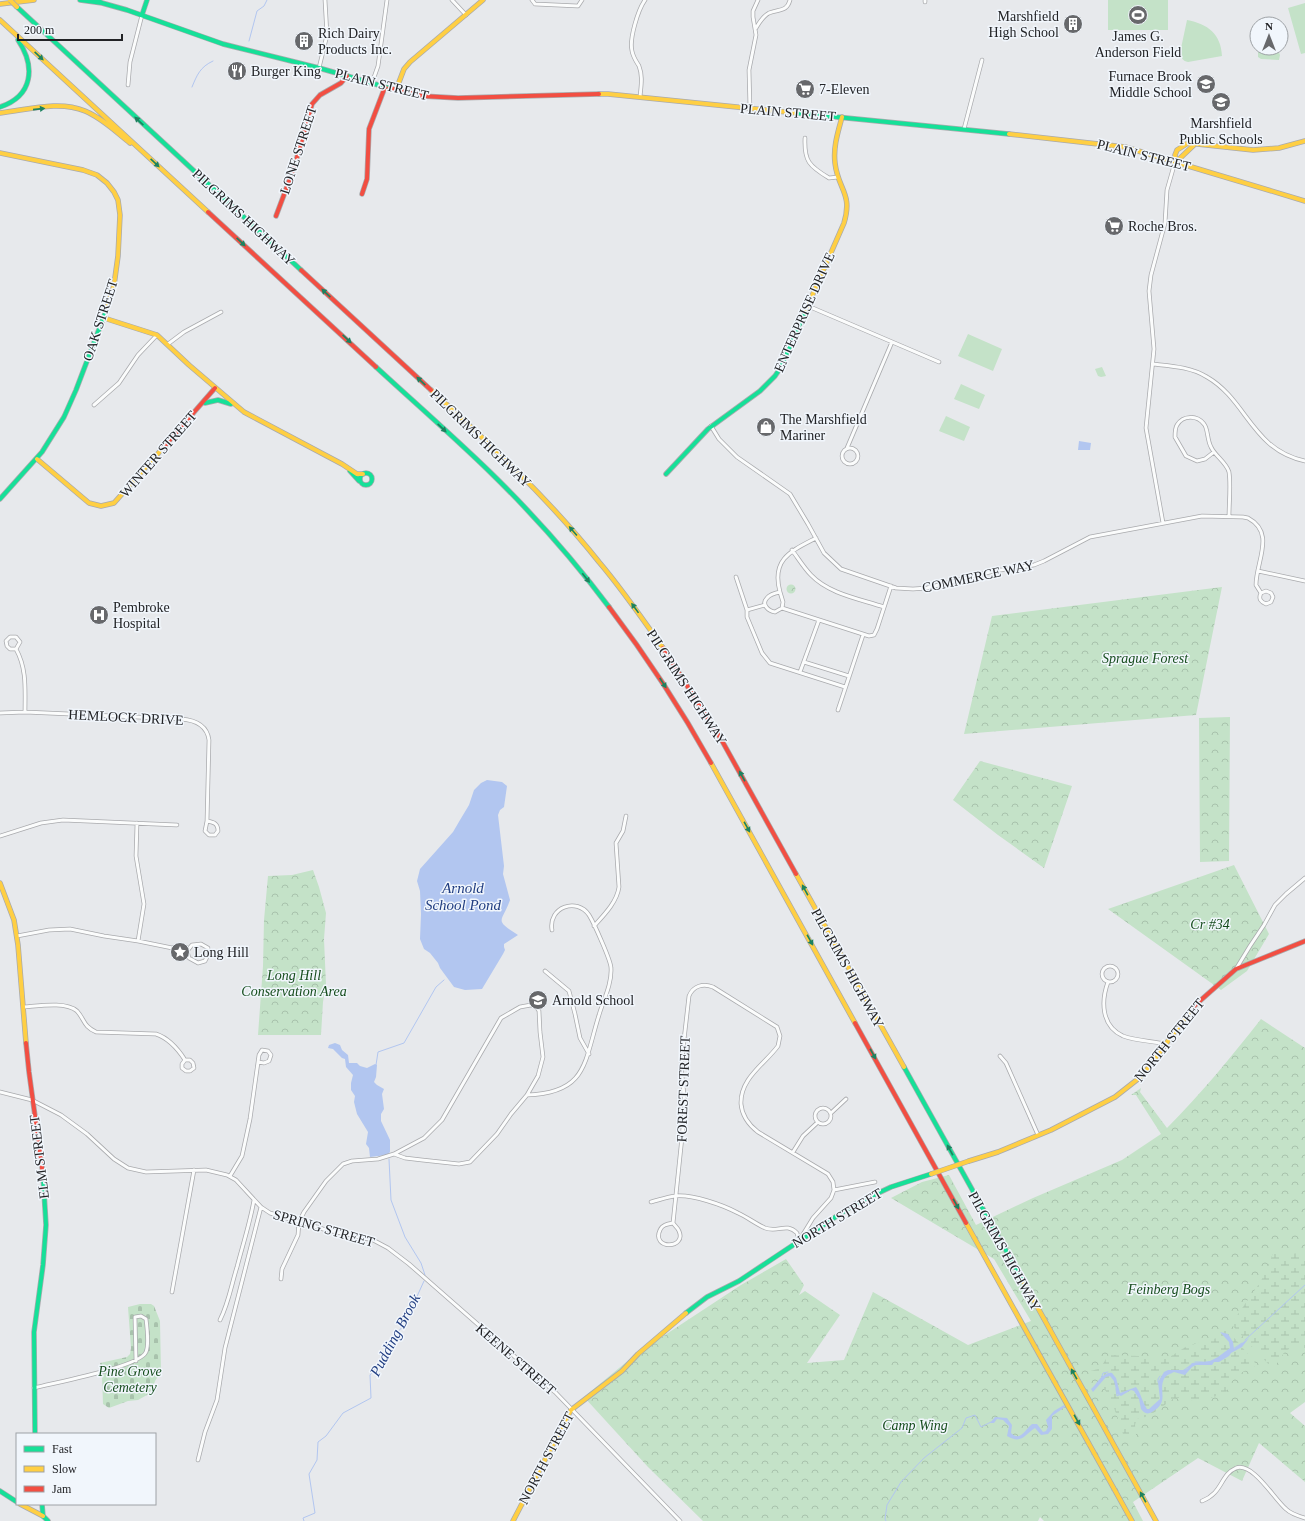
<svg xmlns="http://www.w3.org/2000/svg" width="1305" height="1521" font-family="Georgia,serif">
<style>
.green{fill:#c4e2c8}
.forest{fill:url(#forest-crowns)}
.wetland{fill:url(#wetland-marsh)}
.cemetery{fill:url(#cemetery-stones)}
.water{fill:#b2c6f0}
.lines{fill:none;stroke-linecap:round;stroke-linejoin:round}
.stream{stroke:#b2c6f0;stroke-width:1}
.street-casing{stroke:#a9aaad;stroke-width:4.5}
.fast-casing{stroke:#a9aaad;stroke-width:5.5}
.slow-casing{stroke:#a9aaad;stroke-width:5.5}
.jam-casing{stroke:#a9aaad;stroke-width:5.5}
.street{stroke:#fbfcfc;stroke-width:3}
.fast{stroke:#16e098;stroke-width:4}
.slow{stroke:#ffcf43;stroke-width:4}
.jam{stroke:#f24e42;stroke-width:4}
.slow-bridge-casing{stroke:#a9aaad;stroke-width:5.5;stroke-linecap:butt}
.slow-bridge{stroke:#ffcf43;stroke-width:4}
.oneway{fill:#1c825f}
.labels{text-anchor:middle;stroke-width:3;stroke-linejoin:round;paint-order:stroke}
.poi-label{font-size:14px;fill:#222326;stroke:#f1f6fc;text-anchor:start}
.street-label{font-size:14px;fill:#222326;stroke:#f1f6fc}
.park-label{font-size:14px;font-style:italic;fill:#164d1d;stroke:#f1f6fc}
.water-label{font-size:15px;font-style:italic;fill:#203d81;stroke:#f1f6fc}
</style>
<defs>
<pattern id="forest-crowns" width="20" height="18" patternUnits="userSpaceOnUse"><rect width="20" height="18" fill="#c4e2c8"/><path d="M2 6a3 3 0 1 1 6 0M12 15a3 3 0 1 1 6 0" fill="none" stroke="#a8c2ac"/></pattern>
<pattern id="wetland-marsh" width="20" height="14" patternUnits="userSpaceOnUse"><rect width="20" height="14" fill="#c4e2c8"/><path d="M1 5h8M5 5V1M11 12h8M15 12V8" fill="none" stroke="#a8c2ac"/></pattern>
<pattern id="cemetery-stones" width="16" height="16" patternUnits="userSpaceOnUse"><rect width="16" height="16" fill="#c4e2c8"/><path d="M2 7V4a2 2 0 0 1 4 0v3zM10 15v-3a2 2 0 0 1 4 0v3z" fill="#a8c2ac"/></pattern>
</defs>
<rect width="100%" height="100%" fill="#e7e9ec"/>
<path class="green" d="M1108,0H1168V30H1108Z
M1305,3V53L1301,54L1288,8Z
M1187,20C1208,24 1221,34 1222,56L1188,62C1183,61 1181,58 1180,53Z
M1258,48H1277L1280,55L1279,60L1261,59L1258,57Z
M968,334L1002,349L993,371L958,356Z
M1102,367L1106,376L1101,377L1098,376L1095,369Z
M961,384L985,395L979,409L954,399Z
M946,416L970,427L964,441L939,431Z"/>
<path class="forest" d="M786.5 589a4.5 4.5 0 1 1 9 0a4.5 4.5 0 1 1-9 0Z
M1222,587L1196,715L964,734L992,616Z
M1230,717L1229,861L1200,862L1199,718Z
M980,761L1072,786L1044,868L998,835L953,800Z
M1234,865L1269,934L1247,971L1221,990L1108,909Z
M313,870L319,887L326,913L324,939L326,985L323,1002L321,1035H258L263,966L264,920L268,876L292,875Z
M1261,1019L1305,1048V1402L1290,1413L1305,1426V1482L1259,1443L1242,1481L1198,1458L1133,1502L1143,1521H1044L1040,1517L1038,1521H703L648,1467L584,1397L636,1354L741,1285L786,1259L804,1285L799,1295L805,1291L840,1315L807,1363L844,1360L873,1292L968,1345L1031,1321L994,1259L891,1198L922,1182L949,1175L976,1225L1033,1198L1122,1160L1161,1134L1136,1095H1131L1141,1088L1140,1092L1167,1128C1201,1094 1232,1056 1261,1019Z"/>
<path class="wetland" d="M1274,1251L1305,1255V1348C1277,1345 1287,1360 1271,1367L1231,1324L1261,1281Z
M1225,1330L1231,1334L1253,1360L1255,1363V1366C1238,1374 1234,1375 1226,1393L1197,1402L1179,1398L1173,1399L1149,1416L1137,1419L1135,1425L1136,1435L1131,1438L1124,1437C1117,1414 1108,1386 1089,1371C1103,1370 1102,1363 1109,1355L1139,1356L1151,1360H1159L1168,1358L1187,1346L1217,1338L1221,1331Z"/>
<path class="cemetery" d="M140,1304H151L154,1306L160,1321L161,1372L155,1381L153,1388L147,1395L138,1400L128,1401L109,1408L103,1404L102,1376L100,1363L127,1357L130,1354L131,1348L128,1307Z"/>
<path class="water" d="M1079,441L1091,443L1090,450H1078Z
M487,780L502,782L507,786L504,807L500,810L498,815L504,866L503,874L510,900C502,923 493,919 518,935L504,944V947L505,950L503,954L482,989L465,990L454,987L440,968L438,963L430,953L424,949L420,939L421,914L420,891L417,881L420,869L453,832L460,820L469,805L474,790L481,783Z
M335,1043L340,1045L342,1050L348,1055L349,1063H357L360,1066L367,1068L375,1064L377,1065L376,1077L374,1082L377,1085L384,1089L382,1094L384,1109L381,1114V1121L390,1140V1152L387,1155L370,1157L369,1148L366,1144L368,1132L357,1114L354,1102L355,1096L351,1090V1083L353,1075L346,1067L345,1059L342,1058L333,1049L328,1048L329,1045Z
M1220,1332L1228,1334L1233,1342L1234,1349L1249,1338L1242,1347L1231,1353L1229,1356L1219,1362H1214L1212,1365H1196L1192,1367L1185,1375L1174,1372C1170,1374 1166,1375 1164,1379C1158,1391 1170,1402 1152,1412C1147,1415 1144,1413 1141,1409L1139,1399L1134,1391L1131,1390L1121,1396L1117,1394L1114,1381L1110,1376L1106,1377L1093,1392L1091,1389C1097,1384 1103,1371 1112,1373L1116,1378L1120,1393L1136,1387C1141,1393 1142,1402 1147,1409H1149L1160,1399L1158,1382L1164,1372L1168,1370H1183L1187,1369L1192,1363L1210,1361L1218,1357L1230,1348L1229,1342Z
M1064,1405L1065,1407L1052,1416V1429L1048,1434L1041,1435L1035,1428C1025,1434 1022,1445 1007,1436L1009,1426L1003,1420L997,1419L994,1423H990L995,1417L1007,1418L1012,1425L1011,1433C1020,1442 1025,1430 1032,1424H1037L1043,1432L1046,1431L1048,1427L1046,1420L1054,1411Z"/>
<g class="lines">
<path class="stream" d="M249,41L257,11L264,6L267,0
M192,87C197,75 200,67 213,61
M376,1065L378,1052L404,1043L436,987L444,980
M389,1159L391,1200L405,1237L421,1263L425,1275
M1245,1340L1305,1285
M1233,1349L1242,1343
M1195,1362H1202
M1184,1370L1191,1365
M1101,1379L1103,1373L1108,1372
M1158,1382V1379L1160,1376
M1116,1389L1117,1396L1119,1395
M304,1521L303,1518L315,1513L309,1474L317,1460L318,1442L326,1436L343,1413L371,1398L370,1375L386,1355L396,1334L404,1325L424,1281
M886,1521L885,1519L887,1505L901,1482L924,1458L962,1428L966,1418L975,1415L981,1427L991,1422"/>
<defs>
<path id="street" d="M452,0L466,15
M532,0L535,4L578,6L582,0
M925,0V2
M756,28C759,23 763,16 769,13C779,9 787,12 790,0
M319,68L327,35L325,0
M372,83L378,66L387,0
M128,85L130,62L142,15
M640,97C641,86 643,76 639,66C636,61 633,57 632,51C629,39 638,10 645,0
M750,109L749,70L756,35L753,17V11L758,0
M964,129L982,60
M805,138C804,161 809,166 829,178L838,177
M808,306L939,362
M168,344L184,332L221,312
M1153,364C1171,366 1191,367 1207,377C1247,400 1252,450 1305,461
M94,405L119,383L138,355L157,335
M711,426L719,439L737,457L790,494L808,524L824,553L841,569L896,588L913,589L927,588L994,571L1034,565L1044,561L1090,537L1202,516L1243,517L1248,518C1276,533 1256,561 1256,585L1261,593C1258,599 1261,602 1266,604L1271,602L1273,597L1271,593L1266,591L1261,593
M847,448L892,342
M842 456a8 8 0 1 1 16 0a8 8 0 1 1-16 0Z
M1214,452L1205,459L1197,461L1186,456L1175,437C1175,433 1175,428 1177,425C1183,415 1197,415 1204,424C1208,428 1207,440 1211,447C1215,456 1226,462 1229,472C1231,485 1229,503 1229,516
M1163,523L1146,428L1154,349L1149,291L1151,275L1165,223L1167,190L1175,162
M792,550C798,558 804,568 811,575C829,594 860,599 884,607
M1258,571L1305,581
M736,577L747,610V617L762,653L770,663L845,687
M780,592L783,602L782,608L775,612C768,611 761,604 767,598C770,594 775,593 780,592C771,559 791,551 816,538
M782,608L869,636L874,635L877,629L891,586
M747,610L765,605
M16,649H10L7,646L6,641L10,637H16L20,642L16,649C27,669 25,689 25,712
M804,662L849,676
M800,672L819,620
M838,710L863,635
M0,713L25,712L181,719C195,720 207,725 209,740L207,821L205,831L209,835H215L218,831C218,823 213,822 207,821
M137,823L136,856L144,904L138,941
M0,836L41,823L63,820L177,825
M594,926C604,915 617,902 619,887L616,843L623,831L626,816
M17,936L49,930L70,929L104,936L138,941L187,951L192,945L201,944L208,948V955L205,961L198,963L189,958L187,951
M1102 974a8 8 0 1 1 16 0a8 8 0 1 1-16 0Z
M1236,969L1250,946L1264,925L1275,905L1286,894L1305,878
M545,971L569,991L575,1014L580,1038L589,1054
M1108,982C1101,1001 1101,1026 1123,1036C1136,1041 1153,1041 1166,1044
M24,1007C38,1006 66,1001 77,1011C85,1020 83,1026 96,1032L156,1034C168,1038 178,1049 185,1060H190L193,1063L194,1068L190,1071H186L182,1068V1064L185,1060
M1000,1056L1006,1063L1038,1135
M0,1092L32,1100L61,1115L87,1134L114,1159L128,1168L146,1172L206,1170L227,1175L236,1180L261,1207L270,1213L323,1229L373,1240L388,1248L409,1264L555,1392L680,1521
M815 1116a8 8 0 1 1 16 0a8 8 0 1 1-16 0Z
M831,1113L846,1099
M793,1152L803,1136L818,1122
M394,1154L424,1138L442,1120L501,1018L520,1007L531,1005L536,1006L539,1011L540,1032L543,1057L538,1076L527,1095
M230,1176L242,1156L250,1119L259,1055L262,1050L268,1051L271,1055L269,1061L264,1063L258,1062
M651,1202C659,1200 667,1197 675,1196C692,1194 723,1205 738,1213C747,1217 756,1224 765,1228C778,1233 786,1222 797,1233L799,1241
M673,1223C667,1224 662,1225 660,1230C651,1250 687,1249 679,1231C678,1228 675,1226 673,1223L684,1118L685,1105L681,1066L689,996C693,986 703,983 713,987L777,1027L780,1036L778,1046C765,1064 740,1078 741,1104C742,1116 749,1125 758,1132L828,1174L833,1182L834,1190
M799,1241L813,1218L831,1198L834,1190L875,1182
M281,1279L282,1269L298,1235L299,1222L304,1212L326,1181L343,1164L352,1161L378,1159L394,1154L405,1158L422,1160L459,1164L470,1162L497,1134L511,1114L527,1095C587,1093 584,1063 599,1015C603,1001 612,984 611,968C611,961 594,923 589,915C577,897 548,907 552,930
M172,1292L194,1170
M220,1320C229,1302 231,1286 237,1267C243,1244 250,1223 254,1200
M34,1388C52,1383 140,1367 146,1352C149,1345 147,1327 146,1319L141,1316L135,1317L136,1361
M198,1460L205,1432L217,1400L225,1348L261,1207
M1202,1501C1223,1493 1220,1475 1236,1468C1253,1462 1274,1499 1286,1509C1291,1514 1298,1516 1305,1518"/>
<path id="fast" d="M80,0L102,3L127,10L223,44L319,68L389,88
M97,0L102,3
M17,7L301,270
M142,15L147,0
M0,107C33,96 36,67 18,40
M796,113L1009,134
M376,367C414,402 453,436 490,472C533,514 573,559 609,607
M205,403L218,400L231,404
M350,471L359,481
M360 479a6 6 0 1 1 12 0a6 6 0 1 1-12 0Z
M666,474L708,429L760,391L775,376L781,367L805,312
M0,499L42,452L64,417L76,390L106,311
M904,1067L1023,1281
M686,1313L707,1297L739,1281L855,1204L891,1187L931,1174
M35,1434L34,1332L43,1265L46,1225L43,1175
M0,1491L17,1502
M42,1504L43,1516L48,1521"/>
<path id="slow" d="M0,4L34,0
M0,20L208,212
M396,90L404,69L410,62L483,0
M599,94H608L796,113
M0,113C27,110 59,100 85,111C102,118 116,132 130,143
M1009,134L1125,147L1305,201
M1195,144L1176,162L1175,155L1177,150L1188,143L1253,150L1279,148L1305,141
M0,153L83,170L97,175L107,183L114,192L118,200L120,215L118,256L114,285L106,311
M805,312L844,223C853,193 838,190 835,163C833,147 838,132 842,117
M104,318L157,335L189,365L244,412L342,464L357,474H363
M431,390C490,444 549,499 599,562C622,589 642,618 663,648
M37,459L89,503L101,506L114,503L162,449
M711,763L855,1023
M796,874L904,1067
M0,883L14,920L18,945L26,1043
M969,1161L998,1152L1051,1130L1115,1097L1143,1075L1193,1007
M966,1223L1132,1521
M1023,1281L1156,1521
M20,1504L43,1516
M513,1521L571,1410L622,1371L638,1354L686,1313"/>
<path id="jam" d="M389,88L422,96L458,98L599,94
M362,194L367,179L369,129L385,87
M208,212L376,367
M276,216L294,168L312,104L320,95L341,83L347,76
M301,270L431,390
M162,449L215,388
M609,607C647,657 681,709 711,763
M663,648L721,739L796,874
M1193,1007L1236,969L1305,941
M855,1023L966,1223
M26,1043L29,1072L43,1175"/>
</defs>
<use href="#street" class="street-casing"/>
<use href="#fast" class="fast-casing"/>
<use href="#slow" class="slow-casing"/>
<use href="#jam" class="jam-casing"/>
<use href="#street" class="street"/>
<use href="#fast" class="fast"/>
<use href="#slow" class="slow"/>
<use href="#jam" class="jam"/>
<defs>
<path id="slow-bridge" d="M10,0L17,7
M931,1174L969,1161"/>
</defs>
<use href="#slow-bridge" class="slow-bridge-casing"/>
<use href="#slow-bridge" class="slow-bridge"/>
</g>
<defs><path id="oneway-solid" d="M-6-.8H1V-3.2L6.5 0L1 3.2V.8H-6Z"/></defs>
<g class="oneway">
<use href="#oneway-solid" transform="translate(39 56) rotate(43)"/>
<use href="#oneway-solid" transform="translate(39 109) rotate(-6)"/>
<use href="#oneway-solid" transform="translate(139 121) rotate(-137)"/>
<use href="#oneway-solid" transform="translate(155 163) rotate(43)"/>
<use href="#oneway-solid" transform="translate(241 242) rotate(43)"/>
<use href="#oneway-solid" transform="translate(326 293) rotate(-137)"/>
<use href="#oneway-solid" transform="translate(347 339) rotate(43)"/>
<use href="#oneway-solid" transform="translate(421 381) rotate(-137)"/>
<use href="#oneway-solid" transform="translate(442 428) rotate(43)"/>
<use href="#oneway-solid" transform="translate(573 531) rotate(-131)"/>
<use href="#oneway-solid" transform="translate(586 578) rotate(51)"/>
<use href="#oneway-solid" transform="translate(635 608) rotate(-126)"/>
<use href="#oneway-solid" transform="translate(663 683) rotate(57)"/>
<use href="#oneway-solid" transform="translate(742 776) rotate(-119)"/>
<use href="#oneway-solid" transform="translate(747 827) rotate(61)"/>
<use href="#oneway-solid" transform="translate(805 890) rotate(-119)"/>
<use href="#oneway-solid" transform="translate(810 940) rotate(61)"/>
<use href="#oneway-solid" transform="translate(873 1054) rotate(61)"/>
<use href="#oneway-solid" transform="translate(950 1150) rotate(-119)"/>
<use href="#oneway-solid" transform="translate(956 1204) rotate(61)"/>
<use href="#oneway-solid" transform="translate(1074 1374) rotate(-119)"/>
<use href="#oneway-solid" transform="translate(1077 1420) rotate(61)"/>
<use href="#oneway-solid" transform="translate(1143 1497) rotate(-119)"/>
</g>
<defs>
<symbol id="stadium-disc" viewBox="-11 -11 22 22"><circle r="9.5" fill="#67686b" stroke="#f1f6fc"/><path d="M0-5a6.5 5 0 1 0 0 10a6.5 5 0 1 0 0-10ZM-3.5-1.8h7v3.6h-7Z" fill="#fff"/></symbol>
<symbol id="building-disc" viewBox="-11 -11 22 22"><circle r="9.5" fill="#67686b" stroke="#f1f6fc"/><path d="M-4-6H4V6H1V3H-1V6H-4ZM-2.5-4.3h1.7v1.8h-1.7ZM.8-4.3h1.7v1.8H.8ZM-2.5-1h1.7V.8h-1.7ZM.8-1h1.7V.8H.8Z" fill="#fff"/></symbol>
<symbol id="restaurant-disc" viewBox="-11 -11 22 22"><circle r="9.5" fill="#67686b" stroke="#f1f6fc"/><path d="M-5-6h1v4h1v-4h1v4h1v-4h1v5L-1.5 .5V6h-2V.5L-5-1ZM5-6V6H3V1.5H1.5Q1.5-4 5-6Z" fill="#fff"/></symbol>
<symbol id="school-disc" viewBox="-11 -11 22 22"><circle r="9.5" fill="#67686b" stroke="#f1f6fc"/><path d="M0-5L7-2L0 1L-7-2ZM-4 1L0 2.5L4 1V4Q0 6-4 4Z" fill="#fff"/></symbol>
<symbol id="supermarket-disc" viewBox="-11 -11 22 22"><circle r="9.5" fill="#67686b" stroke="#f1f6fc"/><path d="M-6-5.5h2.5l.6 2H6L4.5 2H-2.5L-4.4-4H-6ZM-1.5 3.2a1.3 1.3 0 1 0 .1 0ZM3 3.2a1.3 1.3 0 1 0 .1 0Z" fill="#fff"/></symbol>
<symbol id="shop-disc" viewBox="-11 -11 22 22"><circle r="9.5" fill="#67686b" stroke="#f1f6fc"/><path d="M-5-2.5h2.3a2.7 3.5 0 0 1 5.4 0H5L5.5 6h-11ZM-1.5-2.5h3a1.5 2.3 0 0 0-3 0Z" fill="#fff"/></symbol>
<symbol id="hospital-disc" viewBox="-11 -11 22 22"><circle r="9.5" fill="#67686b" stroke="#f1f6fc"/><path d="M-5-5h3v3.5h4V-5h3V5h-3V1.5h-4V5h-3Z" fill="#fff"/></symbol>
<symbol id="sight-disc" viewBox="-11 -11 22 22"><circle r="9.5" fill="#67686b" stroke="#f1f6fc"/><path d="M0-6L1.8-2.2L6-1.7L2.9 1.2L3.7 5.4L0 3.3L-3.7 5.4L-2.9 1.2L-6-1.7L-1.8-2.2Z" fill="#fff"/></symbol>
</defs>
<g fill-rule="evenodd">
<use href="#stadium-disc" x="1127" y="4" width="22" height="22"/>
<use href="#building-disc" x="1062" y="13" width="22" height="22"/>
<use href="#building-disc" x="293" y="30" width="22" height="22"/>
<use href="#restaurant-disc" x="226" y="60" width="22" height="22"/>
<use href="#school-disc" x="1195" y="73" width="22" height="22"/>
<use href="#supermarket-disc" x="794" y="78" width="22" height="22"/>
<use href="#school-disc" x="1210" y="91" width="22" height="22"/>
<use href="#supermarket-disc" x="1103" y="215" width="22" height="22"/>
<use href="#shop-disc" x="755" y="416" width="22" height="22"/>
<use href="#hospital-disc" x="88" y="604" width="22" height="22"/>
<use href="#sight-disc" x="169" y="941" width="22" height="22"/>
<use href="#school-disc" x="527" y="989" width="22" height="22"/>
</g>
<g class="labels">
<g class="poi-label">
<text x="1059" y="21" text-anchor="end">Marshfield<tspan x="1059" dy="16">High School</tspan></text>
<text x="318" y="38">Rich Dairy<tspan x="318" dy="16">Products Inc.</tspan></text>
<text x="1138" y="41" text-anchor="middle">James G.<tspan x="1138" dy="16">Anderson Field</tspan></text>
<text x="251" y="76">Burger King</text>
<text x="1192" y="81" text-anchor="end">Furnace Brook<tspan x="1192" dy="16">Middle School</tspan></text>
<text x="819" y="94">7-Eleven</text>
<text x="1221" y="128" text-anchor="middle">Marshfield<tspan x="1221" dy="16">Public Schools</tspan></text>
<text x="1128" y="231">Roche Bros.</text>
<text x="780" y="424">The Marshfield<tspan x="780" dy="16">Mariner</tspan></text>
<text x="113" y="612">Pembroke<tspan x="113" dy="16">Hospital</tspan></text>
<text x="194" y="957">Long Hill</text>
<text x="552" y="1005">Arnold School</text>
</g>
<g class="street-label">
<text transform="translate(382 84) rotate(14)" y="5">PLAIN STREET</text>
<text transform="translate(788 112) rotate(5)" y="5">PLAIN STREET</text>
<text transform="translate(298 150) rotate(-72)" y="5">LONE STREET</text>
<text transform="translate(1144 155) rotate(14)" y="5">PLAIN STREET</text>
<text transform="translate(244 217) rotate(43)" y="5">PILGRIMS HIGHWAY</text>
<text transform="translate(804 312) rotate(-66)" y="5">ENTERPRISE DRIVE</text>
<text transform="translate(100 320) rotate(-72)" y="5">OAK STREET</text>
<text transform="translate(481 438) rotate(44)" y="5">PILGRIMS HIGHWAY</text>
<text transform="translate(158 454) rotate(-49)" y="5">WINTER STREET</text>
<text transform="translate(978 576) rotate(-12)" y="5">COMMERCE WAY</text>
<text transform="translate(687 687) rotate(57)" y="5">PILGRIMS HIGHWAY</text>
<text transform="translate(126 717) rotate(3)" y="5">HEMLOCK DRIVE</text>
<text transform="translate(848 968) rotate(61)" y="5">PILGRIMS HIGHWAY</text>
<text transform="translate(1169 1040) rotate(-51)" y="5">NORTH STREET</text>
<text transform="translate(683 1089) rotate(-88)" y="5">FOREST STREET</text>
<text transform="translate(39 1157) rotate(-97)" y="5">ELM STREET</text>
<text transform="translate(837 1218) rotate(-31)" y="5">NORTH STREET</text>
<text transform="translate(324 1228) rotate(16)" y="5">SPRING STREET</text>
<text transform="translate(1005 1251) rotate(61)" y="5">PILGRIMS HIGHWAY</text>
<text transform="translate(516 1359) rotate(41)" y="5">KEENE STREET</text>
<text transform="translate(546 1458) rotate(-62)" y="5">NORTH STREET</text>
</g>
<g class="park-label">
<text x="1145" y="663">Sprague Forest</text>
<text x="1210" y="929">Cr #34</text>
<text x="294" y="980">Long Hill<tspan x="294" dy="16">Conservation Area</tspan></text>
<text x="1169" y="1294">Feinberg Bogs</text>
<text x="130" y="1376">Pine Grove<tspan x="130" dy="16">Cemetery</tspan></text>
<text x="915" y="1430">Camp Wing</text>
</g>
<g class="water-label">
<text x="463" y="893">Arnold<tspan x="463" dy="17">School Pond</tspan></text>
<text transform="translate(395 1335) rotate(-62)" y="5">Pudding Brook</text>
</g>
</g>
<rect x="16" y="1433" width="140" height="72" fill="#f1f6fc" stroke="#9ea2a6"/>
<rect x="24" y="1446" width="20" height="6" fill="#16e098" stroke="#9ea2a6"/>
<text x="52" y="1453" font-size="12" fill="#222326">Fast</text>
<rect x="24" y="1466" width="20" height="6" fill="#ffcf43" stroke="#9ea2a6"/>
<text x="52" y="1473" font-size="12" fill="#222326">Slow</text>
<rect x="24" y="1486" width="20" height="6" fill="#f24e42" stroke="#9ea2a6"/>
<text x="52" y="1493" font-size="12" fill="#222326">Jam</text>
<g transform="translate(1269 36)"><circle r="19" fill="#f1f6fc" stroke="#9ea2a6"/>
<path d="M0-3L7 15L0 10L-7 15Z" fill="#67686b"/>
<text y="-6" font-size="11" font-weight="bold" text-anchor="middle" fill="#222326">N</text>
</g>
<path d="M18 34v6h104v-6" fill="none" stroke="#222326" stroke-width="2"/>
<text x="24" y="34" font-size="12" fill="#222326" stroke="#f1f6fc" stroke-width="3" paint-order="stroke">200 m</text>
</svg>
